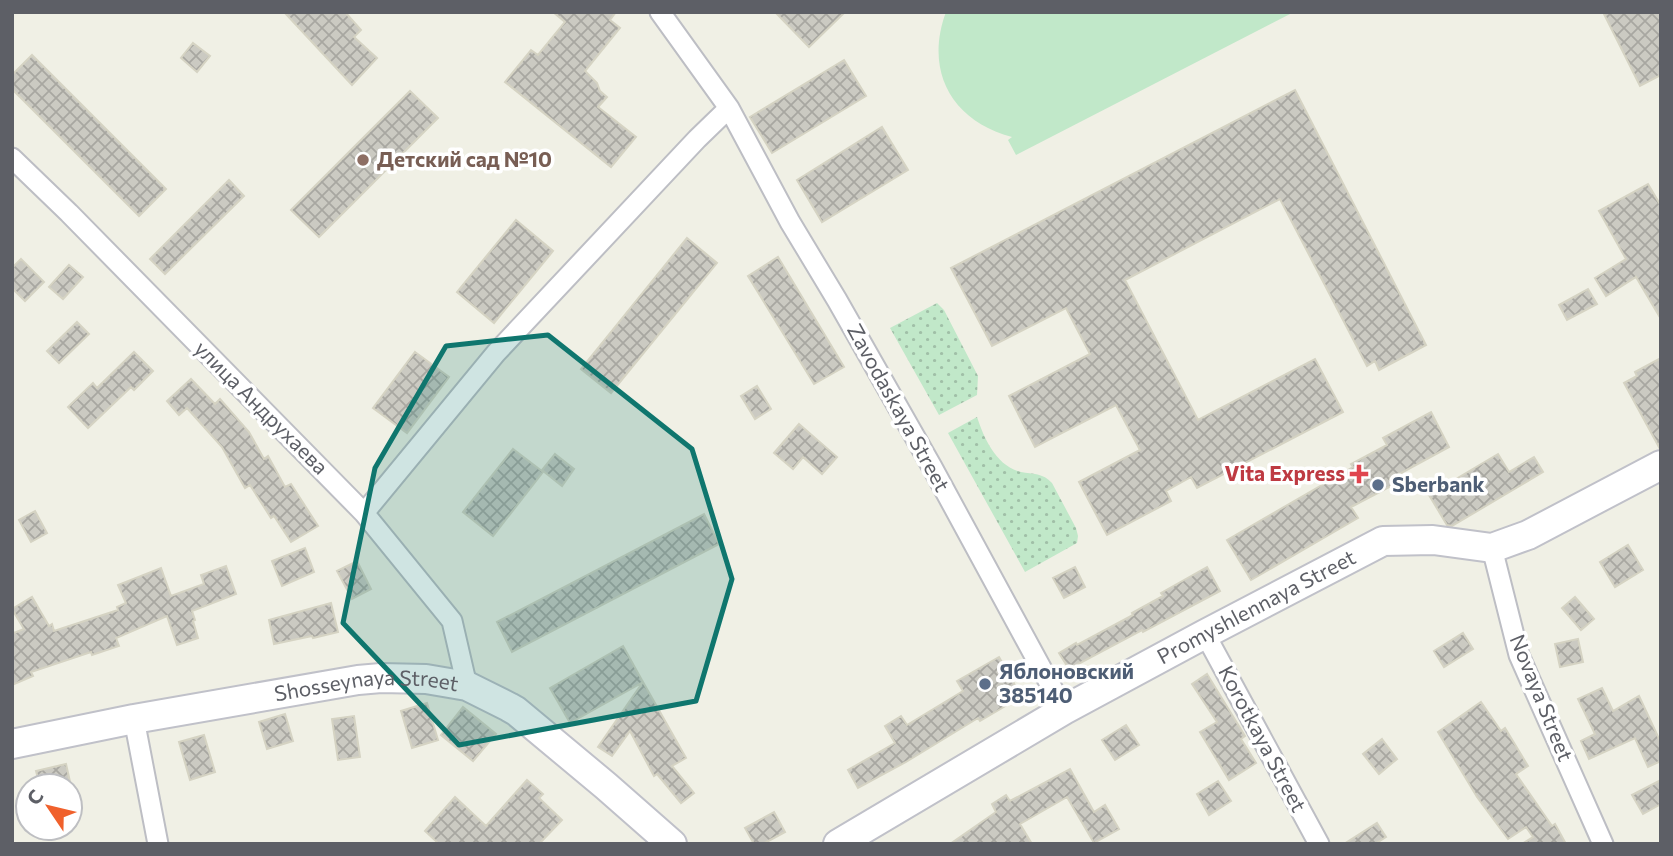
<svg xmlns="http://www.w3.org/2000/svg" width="1673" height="856" font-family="Commissioner,sans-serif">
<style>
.park{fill:url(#park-dots)}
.pitch{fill:#c1e8c9}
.building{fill:url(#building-cross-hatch);stroke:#d5d3c3;stroke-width:2}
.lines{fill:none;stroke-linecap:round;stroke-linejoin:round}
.street-casing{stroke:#bdbec4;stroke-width:23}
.secondary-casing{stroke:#c0c1c9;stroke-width:32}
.street{stroke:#fff;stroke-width:19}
.secondary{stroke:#fff;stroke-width:28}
.marked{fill:#0f766e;fill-opacity:0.2;stroke:#0f766e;stroke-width:5;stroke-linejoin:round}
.education-dot{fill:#8d6e63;stroke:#fff;stroke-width:2.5}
.health-dot{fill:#e0444e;stroke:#fff;stroke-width:2.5}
.service-dot{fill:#5c6f8a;stroke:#fff;stroke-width:2.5}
.labels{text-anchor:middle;stroke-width:7;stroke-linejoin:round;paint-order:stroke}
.education-label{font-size:21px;font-weight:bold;fill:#785e54;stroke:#fff;text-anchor:start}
.street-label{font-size:21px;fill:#5d5f66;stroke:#fff}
.health-label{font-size:21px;font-weight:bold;fill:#be3a42;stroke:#fff;text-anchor:end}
.service-label{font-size:21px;font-weight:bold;fill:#4e5e75;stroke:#fff;text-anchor:start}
</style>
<defs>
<pattern id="park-dots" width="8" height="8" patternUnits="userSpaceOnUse" patternTransform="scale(1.75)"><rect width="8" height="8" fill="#c1e8c9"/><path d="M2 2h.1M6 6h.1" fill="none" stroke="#a0bfa7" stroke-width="1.8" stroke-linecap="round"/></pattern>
<pattern id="building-cross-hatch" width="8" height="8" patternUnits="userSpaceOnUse" patternTransform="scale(1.75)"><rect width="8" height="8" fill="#cbcac2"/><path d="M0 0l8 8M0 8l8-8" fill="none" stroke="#a8a7a1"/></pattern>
</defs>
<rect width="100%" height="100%" fill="#f0f0e5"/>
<path class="park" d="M937,303L944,310L978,376L977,395L939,415L890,328Z
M977,417C984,438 996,466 1021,472C1033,474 1043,473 1052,483L1076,528L1078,536L1077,543L1025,572L948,433Z"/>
<path class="pitch" d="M946,12H1294L1016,155L1008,140L1012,137C952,121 924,71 946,12Z"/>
<path class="building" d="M284,12H345L361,30L354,37L377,58L352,85Z
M553,12H616L610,20L620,28L585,71L597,83L600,91L607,97L598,107L636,137L611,167L505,82L531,50L538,55L565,22Z
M775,12H845L809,47Z
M1603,12H1661V75L1640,86Z
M193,43L210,56L197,72L181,58Z
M32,55L166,189L139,216L12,89V75Z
M844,60L866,96L772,153L750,117Z
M1295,90L1426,345L1379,370L1375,361L1367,366L1280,199L1125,280L1198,420L1315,359L1343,412L1197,488L1191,477L1166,491L1171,501L1107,535L1079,482L1140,450L1116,405L1035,447L1009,396L1090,354L1066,308L992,346L951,268Z
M410,91L438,118L319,237L291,210Z
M882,127L908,170L822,222L797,180Z
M229,180L244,196L165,274L150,259Z
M1648,184L1661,206V319L1636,277L1606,296L1595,278L1626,259L1599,211Z
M516,220L553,251L494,323L457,292Z
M687,238L717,263L611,393L581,369Z
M778,257L844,367L814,384L748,276Z
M21,259L44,282L25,301L12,288V268Z
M69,265L83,277L63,299L49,287Z
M1588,289L1597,304L1567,320L1559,305Z
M77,322L89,334L59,363L47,351Z
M134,352L153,371L134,390L131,387L88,428L68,407L93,383L97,388Z
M415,352L449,377L407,433L373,408Z
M1661,358V449H1660L1624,383L1637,376L1635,372Z
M191,379L215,404L220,399L249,432L264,459L268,456L285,487L291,484L318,526L291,542L274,516L271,518L250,485L245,488L222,447L187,408L179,415L167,401Z
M757,386L771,409L755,419L741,396Z
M1431,412L1449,447L1390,479L1393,485L1351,507L1358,518L1251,580L1227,540L1353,467L1351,464L1387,445L1383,438Z
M799,424L837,457L822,474L803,457L793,469L774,453Z
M513,449L543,472L493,536L463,512Z
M555,454L574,469L562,486L542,470Z
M1498,454L1509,472L1534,457L1543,472L1452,526L1447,525L1429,495Z
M35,511L47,533L31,542L19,520Z
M704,514L719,544L512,652L497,622Z
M1628,545L1643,570L1615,587L1600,562Z
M305,548L314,572L282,586L272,561Z
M357,561L371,589L352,599L337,571Z
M226,566L236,594L192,611L195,620L193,621L198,638L177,645L167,616L116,638L119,646L92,655L91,652L31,672L33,676L12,685V630L14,633L24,629L12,609L32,597L49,626L52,624L54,631L118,610L117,607L126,603L118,585L161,568L171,596L204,584L201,575Z
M1075,567L1085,587L1064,598L1053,578Z
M1207,567L1220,591L1143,632L1142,630L1069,669L1059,653L1076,643L1077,645L1133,615L1132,613L1163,596L1161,593Z
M1575,597L1594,619L1581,630L1562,608Z
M331,603L338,632L313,638L312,636L274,644L269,620Z
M1463,633L1473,649L1444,667L1434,651Z
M1578,639L1583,662L1560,667L1555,644Z
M623,646L643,682L570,723L550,688Z
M999,657L1016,687L1014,701L980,721L978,718L906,762L858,788L848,770L895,743L885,726L901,716L907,725L963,691L957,681Z
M1207,674L1245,736L1241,739L1256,763L1229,780L1200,732L1217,722L1192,684Z
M643,682L686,758L672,766L694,793L681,803L657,774L654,776L630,731L612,756L598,747Z
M1602,688L1613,711L1639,696L1661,743V761L1648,767L1635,738L1589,759L1581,741L1595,734L1578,699Z
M1481,702L1501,731L1505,728L1528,766L1516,774L1552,826L1555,824L1566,844H1522L1533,837L1526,827L1508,839L1477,797L1438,732Z
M427,703L438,740L412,748L401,711Z
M463,707L496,734L473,761L441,735Z
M285,714L293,741L267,749L259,722Z
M354,716L360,757L338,760L332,719Z
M1126,725L1139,745L1115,760L1102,740Z
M204,735L215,772L190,780L179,742Z
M1382,739L1397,759L1379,774L1363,754Z
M66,764L71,786H40L36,771Z
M1070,769L1094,812L1105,805L1119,829L1094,843L1067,797L1020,824L1032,844H950L996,812L992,804L1006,795L1010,801Z
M527,780L543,794L539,798L562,820L539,844H439L425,831L455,797L486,826Z
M1661,780V804L1643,814L1632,795Z
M1218,781L1231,801L1209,815L1197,794Z
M774,812L785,832L763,844H754L745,828Z
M1377,823L1386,837L1375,844H1344Z"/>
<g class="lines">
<defs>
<path id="street" d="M660,12L729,108
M12,158L69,213L364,513L452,621L467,686
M364,513L496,353L697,139L729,108L790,222L837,300L932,467L1064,710
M1492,548L1519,655L1603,844
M1205,634L1319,844
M134,719L158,844"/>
<g id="secondary">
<path id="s1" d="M12,744L134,719L358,680L381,678L426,679L467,686L509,707L516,711L606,786L672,844"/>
<path id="s2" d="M838,844L1064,710L1205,634L1383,541L1433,540L1492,548L1528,535L1661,465"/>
</g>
</defs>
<use href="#street" class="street-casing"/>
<use href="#secondary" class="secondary-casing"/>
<use href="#street" class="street"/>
<use href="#secondary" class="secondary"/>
</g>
<path class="marked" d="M548,335L692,449L732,579L696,701L459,745L343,623L375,468L446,346Z"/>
<circle class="education-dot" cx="363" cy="160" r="7"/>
<path class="health-dot" d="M1355.5 463.5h7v7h7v7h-7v7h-7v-7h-7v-7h7z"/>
<g class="service-dot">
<circle cx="1378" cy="485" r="7"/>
<circle cx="985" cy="684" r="7"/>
</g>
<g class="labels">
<g class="education-label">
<text x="377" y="167">Детский сад №10</text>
</g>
<g class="street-label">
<text transform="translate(261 408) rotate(45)" y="7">улица Андрухаева</text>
<text transform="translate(898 408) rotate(61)" y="7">Zavodaskaya Street</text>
<text dy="7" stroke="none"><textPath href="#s2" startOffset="481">Promyshlennaya Street</textPath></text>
<text dy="7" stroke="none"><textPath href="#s1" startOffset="360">Shosseynaya Street</textPath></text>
<text transform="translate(1541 698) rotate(68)" y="7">Novaya Street</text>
<text transform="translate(1262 739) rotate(62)" y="7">Korotkaya Street</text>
</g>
<g class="health-label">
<text x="1345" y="481">Vita Express</text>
</g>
<g class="service-label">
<text x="1392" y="492">Sberbank</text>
<text x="999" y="679">Яблоновский<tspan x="999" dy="24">385140</tspan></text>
</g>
</g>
<rect width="1673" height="856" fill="none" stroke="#5d5f66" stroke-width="28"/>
<g transform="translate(49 807) rotate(305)"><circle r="33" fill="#ffffff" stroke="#bebfc2" stroke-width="2"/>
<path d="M0-5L12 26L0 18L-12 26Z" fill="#f0612c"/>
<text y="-10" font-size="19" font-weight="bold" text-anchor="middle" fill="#5d5f66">С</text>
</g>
</svg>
